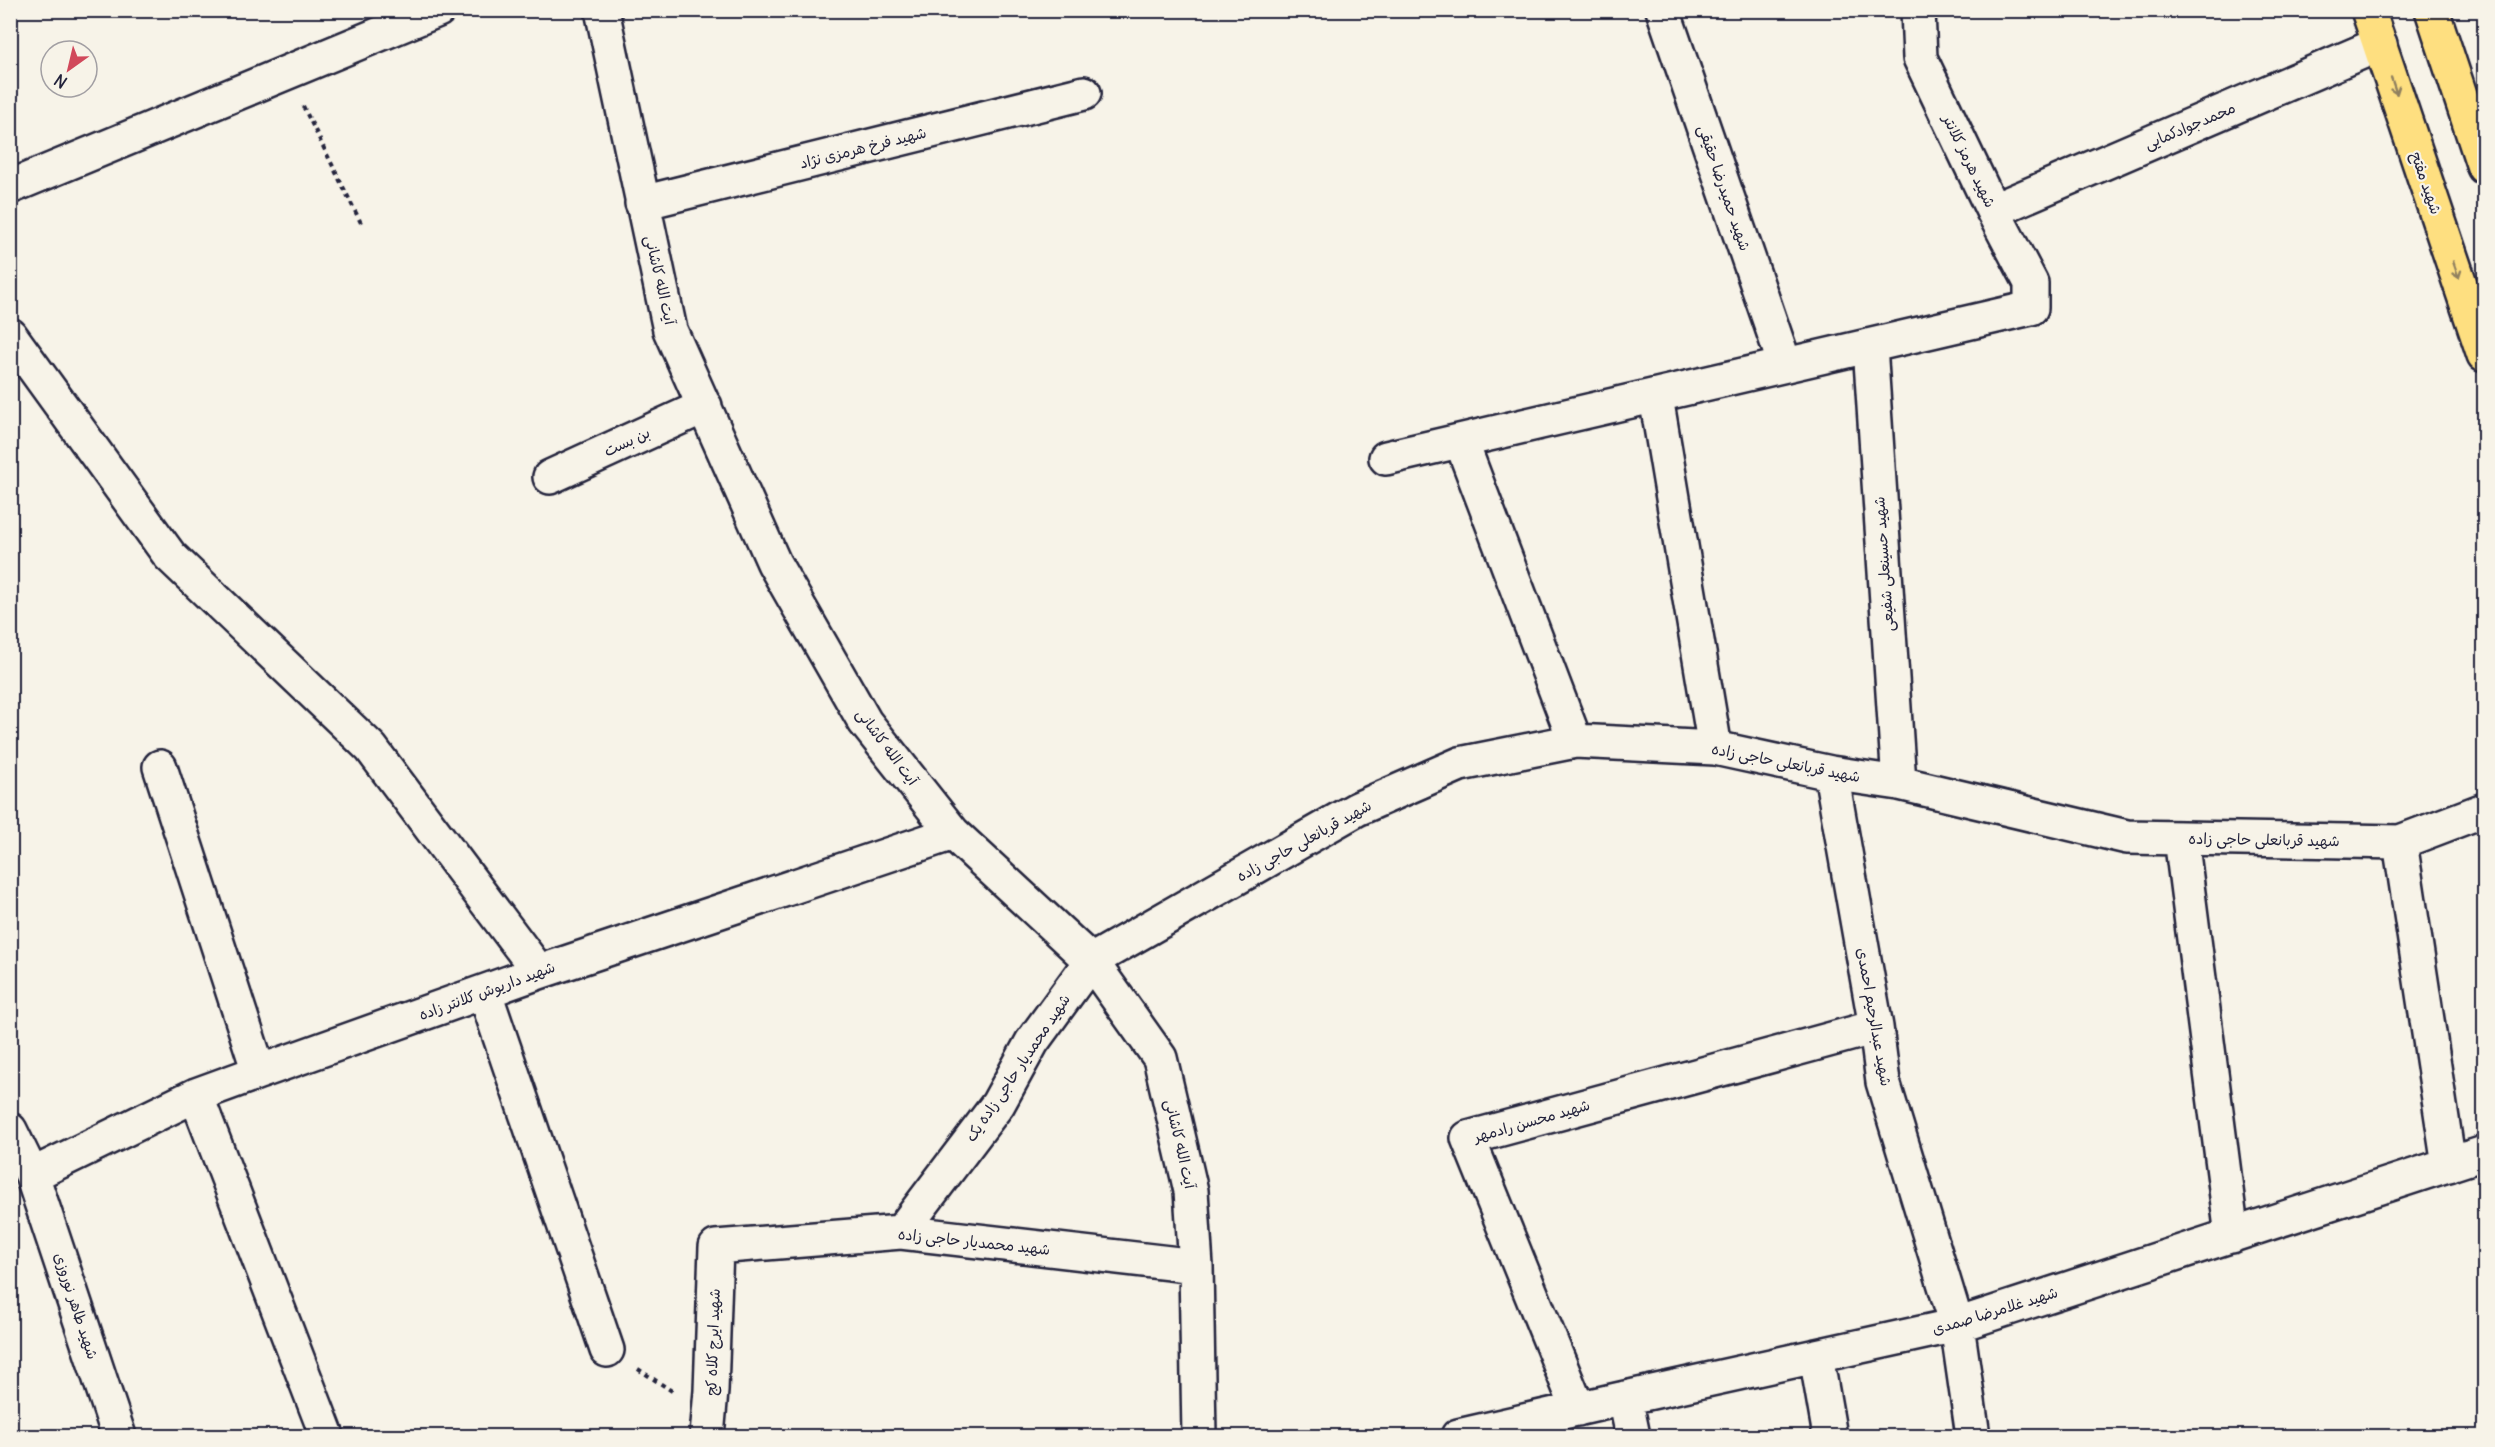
<svg xmlns="http://www.w3.org/2000/svg" width="2495" height="1447" font-family="Delius,'Playpen Sans Arabic',sans-serif">
<style>
.lines{fill:none;stroke-linecap:round;stroke-linejoin:round}
.minor-casing{stroke:#22223b;stroke-width:38}
.major-casing{stroke:#22223b;stroke-width:38}
.path{stroke:#22223b;stroke-width:4;stroke-dasharray:4.5 4.5;stroke-linecap:butt}
.minor{stroke:#f7f3e8;stroke-width:33}
.major{stroke:#fedf80;stroke-width:33}
.oneway{stroke:#90805e}
.labels{text-anchor:middle;stroke-width:4.5;stroke-linejoin:round;paint-order:stroke}
.street-label{font-size:15px;fill:#22223b;stroke:#f7f3e8}
</style>
<rect width="100%" height="100%" fill="#f7f3e8"/>
<filter id="ink" filterUnits="userSpaceOnUse"><feTurbulence type="fractalNoise" baseFrequency=".0167" numOctaves="2"/><feDisplacementMap in="SourceGraphic" scale="12" xChannelSelector="R" yChannelSelector="G"/><feConvolveMatrix kernelMatrix="1 2 1 2 8 2 1 2 1" color-interpolation-filters="sRGB"/></filter>
<g filter="url(#ink)">
<g class="lines">
<defs>
<path id="minor" d="M602,10L670,330L774,563L865,722L953,833L1091,961L1160,1058L1191,1191L1196,1266L1199,1436
M1663,10L1785,365
M10,187L438,10
M642,203L1084,93
M1999,208L2380,44
M10,335L170,556L371,748L539,972
M1870,346L1899,783
M1656,397L1715,748
M1461,441L1575,741
M1386,458L2031,308V283L1993,211L1920,58L1918,10
M550,477L705,406
M160,767L259,1072
M1831,773L1876,1027L1883,1082L1957,1325L1973,1436
M2181,838L2232,1236
M2400,842L2449,1165
M485,993L607,1350
M196,1095L327,1436
M10,1130L32,1175L119,1436
M32,1175L196,1095L259,1072L539,972L953,833
M901,1232L998,1104L1032,1042L1091,961L1357,809L1460,764L1575,741L1715,748L1831,773L1899,783L2127,837L2400,842L2484,810
M1816,1356L1830,1436
M1625,1398L1633,1436
M1578,1409L1468,1138L1876,1027
M707,1436L711,1391L716,1247L901,1232L1196,1266
M1458,1436L1625,1398L1957,1325L2484,1153"/>
<path id="major" d="M2368,10L2484,355
M2432,10L2484,167"/>
</defs>
<use href="#minor" class="minor-casing"/>
<use href="#major" class="major-casing"/>
<path class="path" d="M303,106L361,223
M638,1369L675,1393"/>
<use href="#minor" class="minor"/>
<use href="#major" class="major"/>
</g>
<defs><path id="oneway-shaft" d="M-6 0H5M1.5-3L5.5 0L1.5 3" fill="none" stroke-width="1.6" stroke-linecap="round" stroke-linejoin="round" transform="scale(1.5)"/></defs>
<g class="oneway">
<use href="#oneway-shaft" transform="translate(2394 86) rotate(71)"/>
<use href="#oneway-shaft" transform="translate(2456 270) rotate(71)"/>
</g>
</g>
<g class="labels">
<g class="street-label">
<text transform="translate(2190 126) rotate(-23)" y="5">محمدجوادکمایی</text>
<text transform="translate(863 148) rotate(-14)" y="5">شهید فرخ هرمزی نژاد</text>
<text transform="translate(1969 161) rotate(64)" y="5">شهید هرمز کلانتر</text>
<text transform="translate(2426 183) rotate(71)" y="5">شهید مفتح</text>
<text transform="translate(1724 188) rotate(71)" y="5">شهید حمیدرضا حقیقی</text>
<text transform="translate(660 280) rotate(77)" y="5">آیت الله کاشانی</text>
<text transform="translate(627 442) rotate(-25)" y="5">بن بست</text>
<text transform="translate(1884 564) rotate(-94)" y="5">شهید حسینعلی شفیعی</text>
<text transform="translate(887 747) rotate(53)" y="5">آیت الله کاشانی</text>
<text transform="translate(1786 763) rotate(11)" y="5">شهید قربانعلی حاجی زاده</text>
<text transform="translate(2264 840) rotate(1)" y="5">شهید قربانعلی حاجی زاده</text>
<text transform="translate(1304 841) rotate(-29)" y="5">شهید قربانعلی حاجی زاده</text>
<text transform="translate(487 991) rotate(-20)" y="5">شهید داریوش کلانتر زاده</text>
<text transform="translate(1874 1017) rotate(80)" y="5">شهید عبدالرحیم احمدی</text>
<text transform="translate(1018 1068) rotate(-56)" y="5">شهید محمدیار حاجی زاده یک</text>
<text transform="translate(1532 1121) rotate(-16)" y="5">شهید محسن رادمهر</text>
<text transform="translate(1180 1144) rotate(77)" y="5">آیت الله کاشانی</text>
<text transform="translate(974 1242) rotate(6)" y="5">شهید محمدیار حاجی زاده</text>
<text transform="translate(76 1306) rotate(72)" y="5">شهید طاهر نوروزی</text>
<text transform="translate(1995 1311) rotate(-17)" y="5">شهید غلامرضا صمدی</text>
<text transform="translate(713 1342) rotate(-88)" y="5">شهید ایرج کلاه کج</text>
</g>
</g>
<rect width="2495" height="1447" fill="none" stroke="#f7f3e8" stroke-width="36"/>
<rect x="18" y="18" width="2459" height="1411" fill="none" stroke="#22223b" stroke-width="2" filter="url(#ink)"/>
<g transform="translate(69 69) rotate(214)"><circle r="28" fill="#f7f3e8" stroke="#a29fa3" stroke-width="1.5"/>
<path d="M0-4.5L10 22L0 15L-10 22Z" fill="#d1495b"/>
<text y="-9" font-size="16" font-weight="bold" text-anchor="middle" fill="#22223b">N</text>
</g>
</svg>
